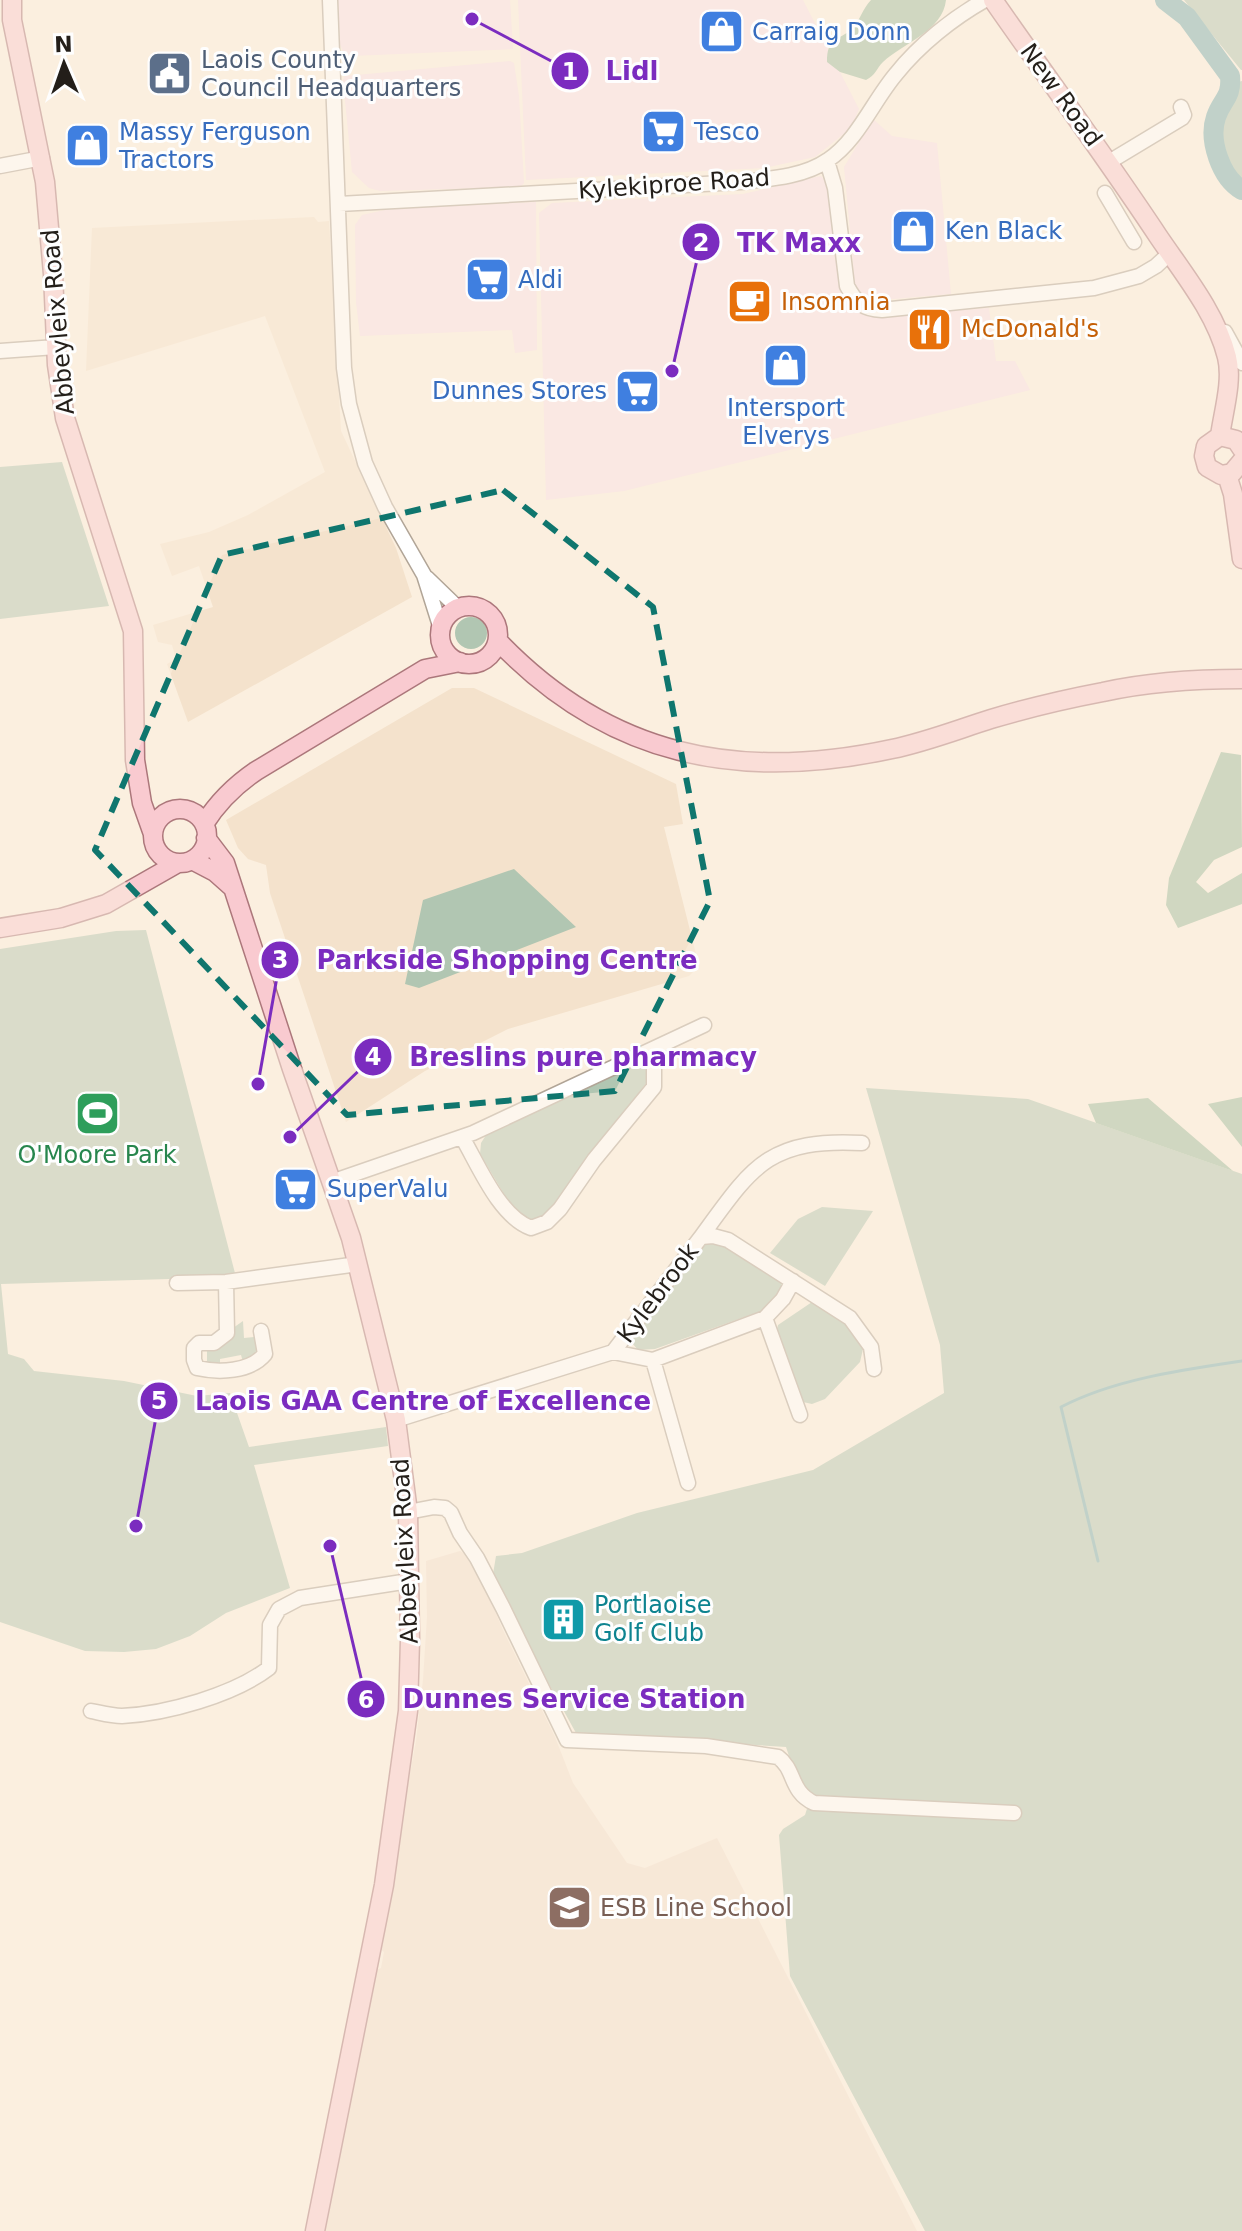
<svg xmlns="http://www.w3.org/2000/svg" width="1242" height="2231" font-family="'DejaVu Sans',sans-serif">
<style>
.commercial{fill:#f8dfe8}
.built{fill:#f4e2cc}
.education{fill:#f2dfcf}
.green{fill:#b1c6b2}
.forest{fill:#9bbb9d}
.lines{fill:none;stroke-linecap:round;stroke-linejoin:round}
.stream{stroke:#7aaeb0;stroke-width:3}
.river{stroke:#7aaeb0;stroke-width:20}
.minor-casing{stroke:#b1a597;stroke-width:17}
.major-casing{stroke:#ac777b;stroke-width:21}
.minor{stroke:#fff;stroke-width:14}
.major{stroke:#f9cad0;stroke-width:18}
.marked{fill:none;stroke:#0f766e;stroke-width:6;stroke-dasharray:16 10;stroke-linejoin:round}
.labels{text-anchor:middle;stroke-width:6;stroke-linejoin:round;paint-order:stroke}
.shop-label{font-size:24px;fill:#366cbe;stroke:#fefefe;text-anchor:start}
.service-label{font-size:24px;fill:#4e5e75;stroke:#fefefe;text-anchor:start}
.street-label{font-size:24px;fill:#231e19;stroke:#fefefe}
.food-label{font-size:24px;fill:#c56008;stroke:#fefefe;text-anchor:start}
.leisure-label{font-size:24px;fill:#27864d;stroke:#fefefe}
.culture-label{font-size:24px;fill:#0d838f;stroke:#fefefe;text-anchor:start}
.education-label{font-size:24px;fill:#785e54;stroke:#fefefe;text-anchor:start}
.leader{fill:none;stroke:#7b2cbf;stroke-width:3}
.callout-dot{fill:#7b2cbf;stroke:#fefefe;stroke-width:3}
.mark-label{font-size:24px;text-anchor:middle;font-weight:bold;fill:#fff}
.callout-label{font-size:26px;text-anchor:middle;font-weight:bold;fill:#7b2cbf;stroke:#fefefe;stroke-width:6;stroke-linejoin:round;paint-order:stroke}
</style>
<rect width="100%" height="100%" fill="#fbefdf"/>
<path class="commercial" d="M338,0H510L513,49L351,56L344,54L340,44Z
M518,0H803L859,109L851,128L815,157L764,168L526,180Z
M510,61L514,63L519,96L524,183L520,187L380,191L369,188L352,172L343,80L345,76Z
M873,119L892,136L937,143L951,294L870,301L861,295L855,284L844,167Z
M821,176L827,183L845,292L885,316L989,308L996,361H1015L1030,390L624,491L546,500L539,213L552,203L743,194Z
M536,202L537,350L515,353L512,330L360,336L356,302L355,225L362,215L389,209Z"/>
<path class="built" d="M314,217L318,222L329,221L341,431L396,548L412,597L188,722L167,664L176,659L172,645L158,642L153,625L213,607L199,566L172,576L160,544L209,532L248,515L325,472L265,316L86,371L92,228Z
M452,688H474L676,784L683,824L664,827L699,966L689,976L508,1029L425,1071L346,1122L270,893L266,865L248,859L238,848L226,820Z"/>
<path class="education" d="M460,1551L472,1557L503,1630L555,1737L573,1783L627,1863L645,1868L717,1838L917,2231H323L372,1972L381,1968L384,1952L378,1947L416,1741L423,1680L427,1617L426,1561Z"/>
<path class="green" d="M1184,0H1242V70H1241Z
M1242,81V195C1224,183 1205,151 1209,129C1211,114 1218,100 1224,86Z
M62,462L109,606L0,619V467Z
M455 633a16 16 0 1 1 32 0a16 16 0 1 1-32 0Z
M514,869L576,927L419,988L405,984L423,900Z
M146,930L236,1277L1,1284L8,1354L24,1359L34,1371L124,1381L197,1396L230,1393L249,1447L386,1427L388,1446L254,1465L290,1588L226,1613L190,1636L156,1649L124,1652L85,1651L0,1622V949L116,931Z
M643,1063L646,1067L647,1082L546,1216L528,1222L514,1211L480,1154L481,1143L488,1132L634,1064Z
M866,1088L1028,1099L1242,1174V2231H925L790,1976L779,1835L783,1829L805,1815L811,1796L797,1780L786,1747L576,1733L525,1641L493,1574L496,1556L522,1553L637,1513L813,1470L944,1393L940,1345Z
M822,1207L873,1211L825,1286L770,1253L798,1219Z
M713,1242L742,1254L783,1280L780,1291L767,1309L655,1349L638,1350L632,1343V1337L702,1245Z
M815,1300L846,1321L863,1349L860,1362L825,1399L812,1404L803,1402L777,1329L778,1325Z
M243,1321L244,1338L254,1337L258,1353L243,1362L241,1355L220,1359V1367L207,1365V1348L226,1344L231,1338L233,1328Z"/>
<path class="forest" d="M871,0H946C943,31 903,43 883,62C876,69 876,75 866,80L840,72L827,62C827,36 838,42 853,28C860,20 863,8 871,0Z
M1221,752L1241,755L1242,847L1214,860L1196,882L1208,893L1242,873V904L1178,928L1166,905L1169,878Z
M1242,1097V1147L1208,1104Z
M1148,1098L1233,1171L1096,1123L1088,1104Z"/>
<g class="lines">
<path class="stream" d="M1098,1561L1061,1407C1115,1379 1182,1370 1242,1361"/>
<path class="river" d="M1165,0L1187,17L1230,76C1232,98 1222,99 1216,117C1208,140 1221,178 1242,190"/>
<defs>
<path id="minor" d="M330,0L344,368L349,404L365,463L385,507L424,575L441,629
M827,161L835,188L847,286C856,303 863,309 882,310L1094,288L1139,276L1156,266L1170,253
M1109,162L1182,118L1184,115L1181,107
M0,166L42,158
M1105,193L1134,242
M339,204L740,182C769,179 804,177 828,160C858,140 873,101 896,74C919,45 953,18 985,0
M1225,332L1242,363
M0,351L56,347
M427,578L458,608
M462,1137C479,1166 499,1216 531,1228L547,1222L560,1209L594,1160L654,1087V1065L649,1051
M331,1182L473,1133L704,1025
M701,1237C752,1167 768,1138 862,1143
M226,1282L227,1333L214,1343H199L194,1348V1360L197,1368C219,1373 250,1372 265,1354L261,1331
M177,1283L226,1282L358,1264
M765,1318L800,1415
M613,1352L653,1360L765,1318L783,1299L793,1281
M653,1360L688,1483
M396,1420L613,1352L701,1237L713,1236L728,1240L850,1318L871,1347L874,1369
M408,1512L434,1507L445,1508L451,1513L460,1533L477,1558L503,1608L567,1740L706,1746L778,1757C796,1770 789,1791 814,1803L1014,1813
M91,1711C101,1713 112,1716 122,1716C166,1714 234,1695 269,1668L270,1625L279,1609L300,1598L409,1581"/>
<path id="major" d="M12,0V20L45,182L53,274L57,365L65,418L133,631L135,760L142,803L153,834
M993,0C1048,79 1105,156 1158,236C1183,273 1216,313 1227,357C1233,381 1223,413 1220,436
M1242,449L1236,440L1220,436L1206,446L1204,456L1207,467L1221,475L1232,473L1242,461
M1227,475L1233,494L1242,559
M440 635a29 29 0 1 1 58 0a29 29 0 1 1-58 0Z
M498,641C609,757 739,782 892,749C926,742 959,729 991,719C1028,708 1066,699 1103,692C1148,682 1196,679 1242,679
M153 836a27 27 0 1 1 54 0a27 27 0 1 1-54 0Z
M204,824C218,802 234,786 256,771L425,669L460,662
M206,838L225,863L292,1069L351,1238L396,1420L408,1512L410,1640L408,1711L384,1885L315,2231
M192,860L215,872L233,888
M0,928L61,918L106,904L178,863"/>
</defs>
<use href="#minor" class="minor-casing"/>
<use href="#major" class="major-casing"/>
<use href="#minor" class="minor"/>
<use href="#major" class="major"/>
</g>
<path d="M0 0H1242V2231H0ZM503,490L653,607L710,901L615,1091L347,1115L95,850L222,555Z" fill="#fbefdf" fill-opacity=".55" fill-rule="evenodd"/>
<path class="marked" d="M503,490L653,607L710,901L615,1091L347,1115L95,850L222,555Z"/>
<defs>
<symbol id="shop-square" viewBox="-11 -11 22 22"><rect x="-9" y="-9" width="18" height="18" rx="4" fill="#3f7fe0" stroke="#fefefe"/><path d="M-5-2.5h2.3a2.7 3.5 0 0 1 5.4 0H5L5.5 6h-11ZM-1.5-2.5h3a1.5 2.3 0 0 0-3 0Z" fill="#fff"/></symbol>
<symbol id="civic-square" viewBox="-11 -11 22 22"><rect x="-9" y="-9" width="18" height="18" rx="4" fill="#5c6f8a" stroke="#fefefe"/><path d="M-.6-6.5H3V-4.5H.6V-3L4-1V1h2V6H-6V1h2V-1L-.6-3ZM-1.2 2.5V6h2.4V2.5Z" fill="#fff"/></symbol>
<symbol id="supermarket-square" viewBox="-11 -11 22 22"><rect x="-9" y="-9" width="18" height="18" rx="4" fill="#3f7fe0" stroke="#fefefe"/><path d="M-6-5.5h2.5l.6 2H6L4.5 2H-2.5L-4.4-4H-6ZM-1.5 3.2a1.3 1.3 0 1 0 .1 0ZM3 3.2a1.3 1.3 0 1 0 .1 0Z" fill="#fff"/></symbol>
<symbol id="cafe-square" viewBox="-11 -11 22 22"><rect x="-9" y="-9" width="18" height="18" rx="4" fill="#e8710a" stroke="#fefefe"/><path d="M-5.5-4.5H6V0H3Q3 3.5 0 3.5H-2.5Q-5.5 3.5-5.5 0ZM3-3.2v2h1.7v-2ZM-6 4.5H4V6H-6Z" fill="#fff"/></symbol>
<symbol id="restaurant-square" viewBox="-11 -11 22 22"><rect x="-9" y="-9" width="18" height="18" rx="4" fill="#e8710a" stroke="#fefefe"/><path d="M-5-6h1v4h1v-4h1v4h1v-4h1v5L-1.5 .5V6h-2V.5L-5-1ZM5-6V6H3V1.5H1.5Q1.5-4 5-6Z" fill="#fff"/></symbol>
<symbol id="stadium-square" viewBox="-11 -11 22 22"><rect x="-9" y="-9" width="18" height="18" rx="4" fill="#2e9e5b" stroke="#fefefe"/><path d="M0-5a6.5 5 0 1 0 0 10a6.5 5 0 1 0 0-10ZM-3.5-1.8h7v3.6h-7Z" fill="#fff"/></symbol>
<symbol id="building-square" viewBox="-11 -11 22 22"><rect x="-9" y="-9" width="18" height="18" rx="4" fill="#0f9aa8" stroke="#fefefe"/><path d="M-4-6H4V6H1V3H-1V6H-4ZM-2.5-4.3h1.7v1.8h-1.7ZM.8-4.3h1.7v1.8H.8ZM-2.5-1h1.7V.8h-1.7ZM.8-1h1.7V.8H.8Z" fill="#fff"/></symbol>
<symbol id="university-square" viewBox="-11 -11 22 22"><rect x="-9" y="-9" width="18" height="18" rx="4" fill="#8d6e63" stroke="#fefefe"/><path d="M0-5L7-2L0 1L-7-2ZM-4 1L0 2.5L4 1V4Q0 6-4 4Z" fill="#fff"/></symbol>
</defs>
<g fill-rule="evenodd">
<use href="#shop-square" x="696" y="6" width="51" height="51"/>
<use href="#civic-square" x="144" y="48" width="51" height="51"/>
<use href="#supermarket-square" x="638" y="106" width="51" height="51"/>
<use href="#shop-square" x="62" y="120" width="51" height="51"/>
<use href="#shop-square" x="888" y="206" width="51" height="51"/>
<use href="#supermarket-square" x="462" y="254" width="51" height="51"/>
<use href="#cafe-square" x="724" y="276" width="51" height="51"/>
<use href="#restaurant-square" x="904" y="304" width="51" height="51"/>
<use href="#shop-square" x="760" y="340" width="51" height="51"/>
<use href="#supermarket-square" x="612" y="366" width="51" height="51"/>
<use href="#stadium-square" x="72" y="1088" width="51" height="51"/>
<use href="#supermarket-square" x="270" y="1164" width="51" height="51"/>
<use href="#building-square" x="538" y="1594" width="51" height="51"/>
<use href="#university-square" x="544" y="1882" width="51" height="51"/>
</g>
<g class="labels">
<g class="shop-label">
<text x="752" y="40">Carraig Donn</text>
<text x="119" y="140">Massy Ferguson<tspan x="119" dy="28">Tractors</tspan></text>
<text x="694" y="140">Tesco</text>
<text x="945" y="239">Ken Black</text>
<text x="518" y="288">Aldi</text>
<text x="607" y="399" text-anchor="end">Dunnes Stores</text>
<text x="786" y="416" text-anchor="middle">Intersport<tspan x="786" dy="28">Elverys</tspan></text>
<text x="327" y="1197">SuperValu</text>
</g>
<g class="service-label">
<text x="201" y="68">Laois County<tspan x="201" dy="28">Council Headquarters</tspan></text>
</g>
<g class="street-label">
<text transform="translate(1061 95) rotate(54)" y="8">New Road</text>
<text transform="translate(674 184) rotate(-4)" y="8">Kylekiproe Road</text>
<text transform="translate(58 322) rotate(-95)" y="8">Abbeyleix Road</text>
<text transform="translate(658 1293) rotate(-53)" y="8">Kylebrook</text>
<text transform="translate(405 1551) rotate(-93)" y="8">Abbeyleix Road</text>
</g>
<g class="food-label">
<text x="781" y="310">Insomnia</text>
<text x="961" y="337">McDonald's</text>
</g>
<g class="leisure-label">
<text x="97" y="1163">O'Moore Park</text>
</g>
<g class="culture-label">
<text x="594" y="1613">Portlaoise<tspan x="594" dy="28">Golf Club</tspan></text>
</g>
<g class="education-label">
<text x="600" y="1916">ESB Line School</text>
</g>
</g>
<path class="leader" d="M472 19L570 71M672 371L701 242M258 1084L280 960M290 1137L373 1057M136 1526L159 1401M330 1546L366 1699"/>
<g class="callout-dot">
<circle cx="472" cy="19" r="8"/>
<circle cx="672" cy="371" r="8"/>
<circle cx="258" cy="1084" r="8"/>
<circle cx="290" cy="1137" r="8"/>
<circle cx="136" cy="1526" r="8"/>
<circle cx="330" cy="1546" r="8"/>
<circle cx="570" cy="71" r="20"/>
<circle cx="701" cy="242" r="20"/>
<circle cx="280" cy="960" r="20"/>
<circle cx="373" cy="1057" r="20"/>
<circle cx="159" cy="1401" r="20"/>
<circle cx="366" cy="1699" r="20"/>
</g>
<g class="mark-label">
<text x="570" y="80">1</text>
<text x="701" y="251">2</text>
<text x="280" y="968">3</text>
<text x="373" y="1065">4</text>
<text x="159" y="1409">5</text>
<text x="366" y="1708">6</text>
</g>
<g class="callout-label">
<text x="632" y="80">Lidl</text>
<text x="799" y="252">TK Maxx</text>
<text x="507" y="969">Parkside Shopping Centre</text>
<text x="583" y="1066">Breslins pure pharmacy</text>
<text x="423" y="1410">Laois GAA Centre of Excellence</text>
<text x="574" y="1708">Dunnes Service Station</text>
</g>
<g transform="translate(64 64) rotate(358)" stroke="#fefefe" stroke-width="6" paint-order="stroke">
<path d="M0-6L14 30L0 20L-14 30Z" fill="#231e19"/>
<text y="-12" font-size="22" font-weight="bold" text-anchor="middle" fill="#231e19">N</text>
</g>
</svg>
